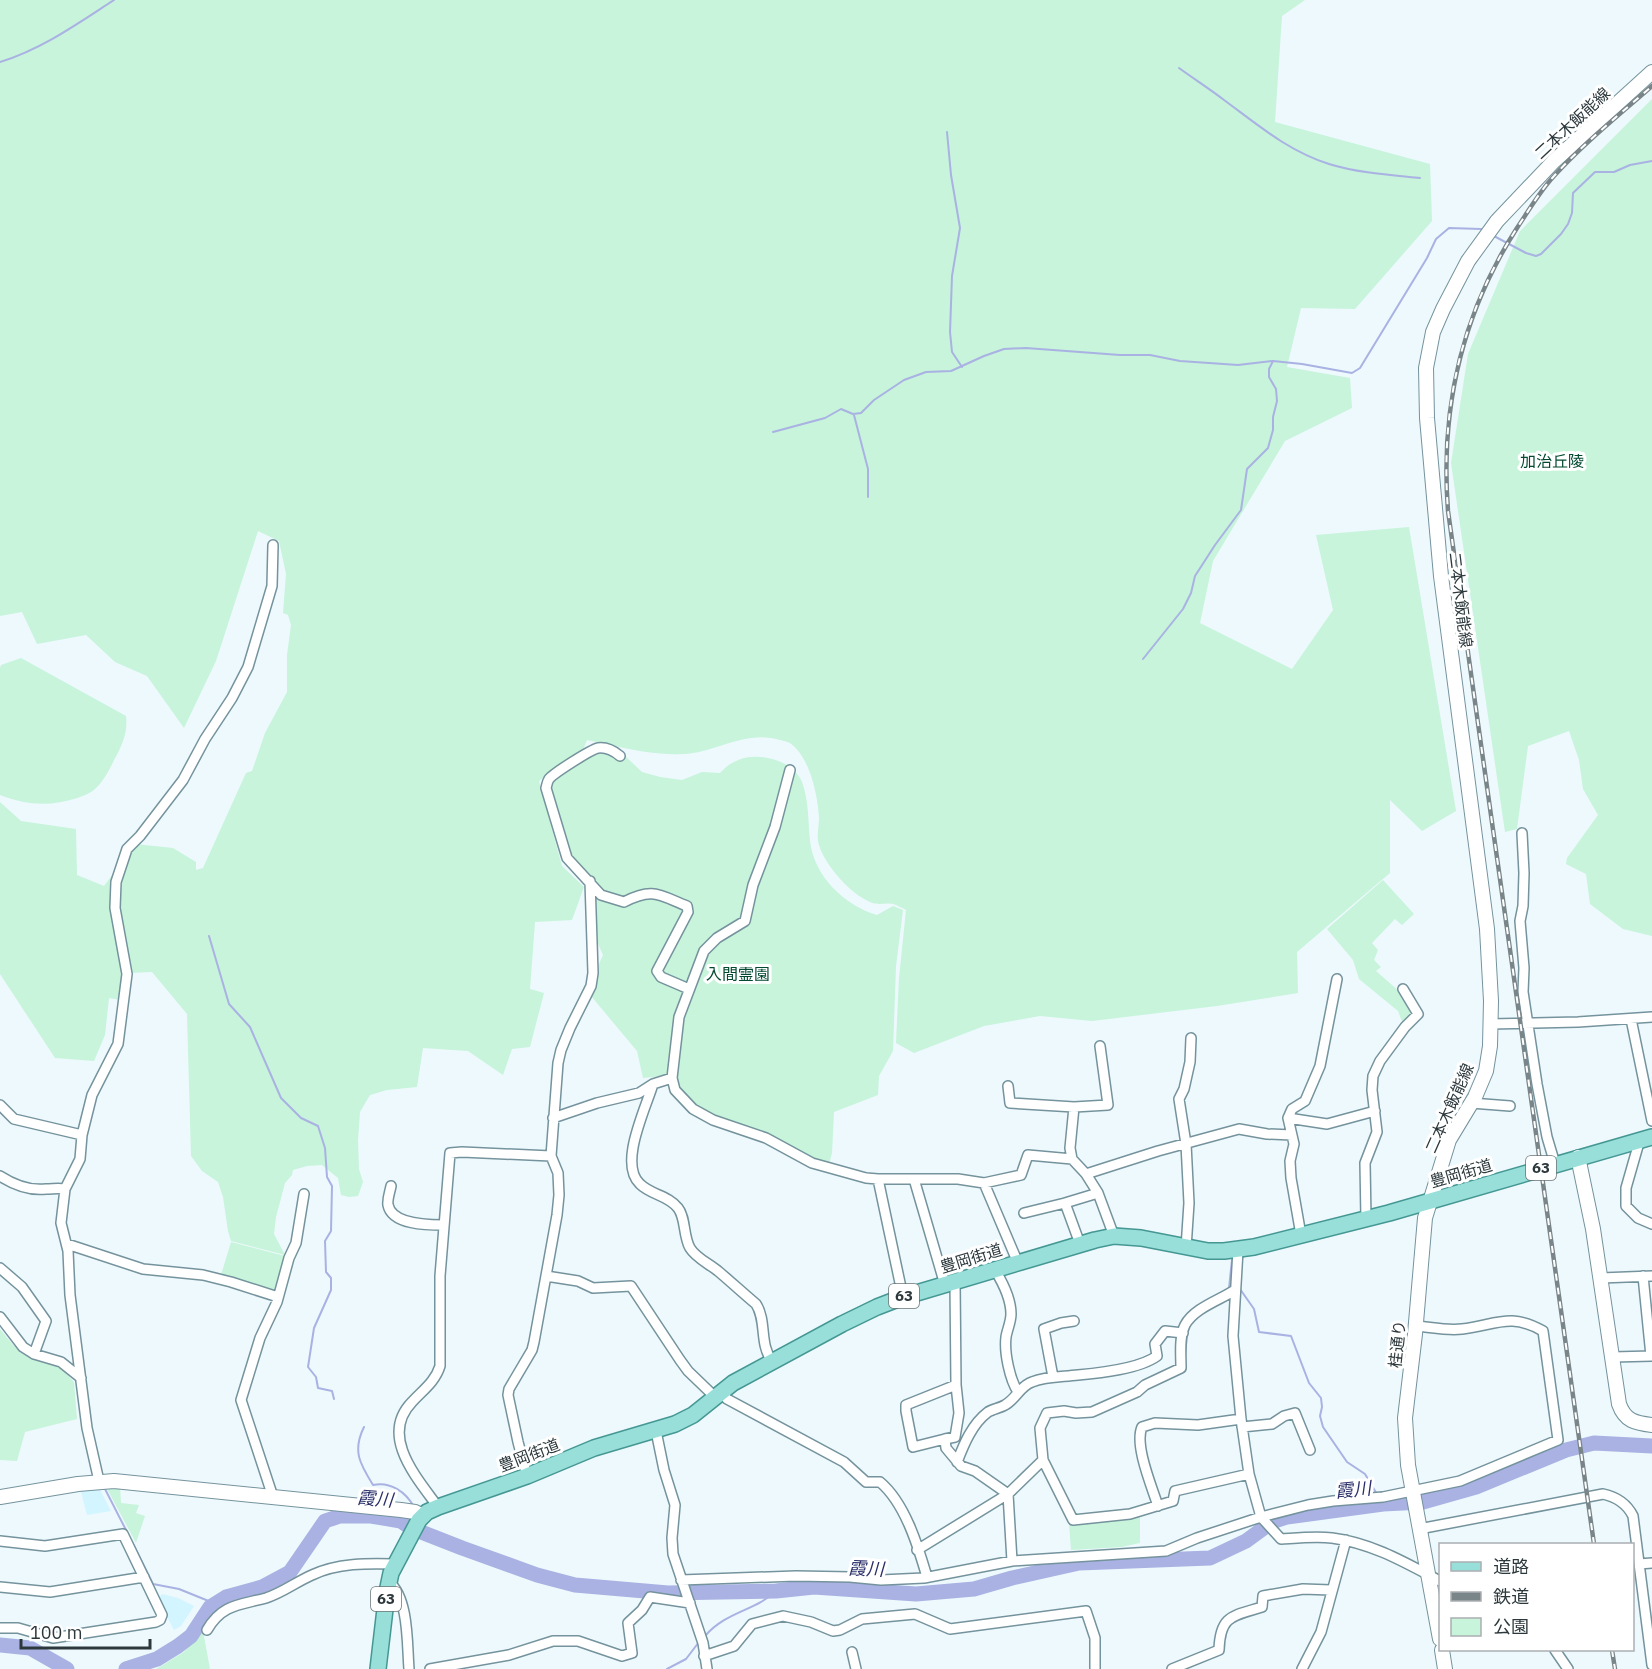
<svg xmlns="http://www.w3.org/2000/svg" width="1652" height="1669" font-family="'IBM Plex Sans','Noto Sans JP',sans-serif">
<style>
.built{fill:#d3f5ff}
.green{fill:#c7f4db}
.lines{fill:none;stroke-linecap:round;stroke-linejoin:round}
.stream{stroke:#a9b2e2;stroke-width:2}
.river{stroke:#a9b2e2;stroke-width:15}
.street-casing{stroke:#75939d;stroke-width:12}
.secondary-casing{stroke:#75939d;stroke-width:16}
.primary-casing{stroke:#459793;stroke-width:18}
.street{stroke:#fff;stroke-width:9}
.secondary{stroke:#fff;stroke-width:14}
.primary{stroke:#98dfda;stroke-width:15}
.rail-casing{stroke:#798589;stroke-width:4.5}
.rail{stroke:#fff;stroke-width:2;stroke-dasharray:7;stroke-linecap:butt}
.labels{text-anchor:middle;stroke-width:6;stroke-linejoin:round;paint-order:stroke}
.shield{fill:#fff;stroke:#6b7476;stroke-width:1.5}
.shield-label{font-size:15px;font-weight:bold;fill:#2c383c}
.street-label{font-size:16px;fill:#2c383c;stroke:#fff}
.park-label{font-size:16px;fill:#02492f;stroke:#fff}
.water-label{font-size:18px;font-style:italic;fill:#2a2f69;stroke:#fff}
</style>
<rect width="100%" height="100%" fill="#edf9fd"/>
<path class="built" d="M98,1486L111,1511L87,1515L80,1488Z
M162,1594L178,1598L194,1606L181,1626L174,1630L158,1599Z"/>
<path class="green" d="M0,0H1305L1282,16L1275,122L1430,164L1432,221L1355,309L1301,308L1287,367L1350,378L1352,408L1285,441L1213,561L1200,623L1292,669L1333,610L1316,535L1409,527L1456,811L1422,831L1390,800V873L1297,952L1298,993L1217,1006L1092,1021L1040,1016L984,1026L914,1053L896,1043L899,978L906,910C902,908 897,905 893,904C883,902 878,907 866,900C848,891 822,862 818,841C817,834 819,825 819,818C818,796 810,757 790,743C786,741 780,740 776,739C743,731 715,753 683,754C651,756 618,746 587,740L583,750L553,769L539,781L562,866L584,887L572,920L535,922L530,989L544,993L530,1047L512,1049L503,1075L468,1051L423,1048L417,1087L387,1090L370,1095L360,1112L358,1140L359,1169L363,1182L358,1196L349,1197L341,1195L338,1178L322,1165L307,1166L293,1170L292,1175L285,1183L276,1217L274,1234L285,1255L231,1241L228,1231L223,1197L218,1182L202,1171L191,1156L187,1014L152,972L130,973L127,1001L109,998L105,1035L94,1061L55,1058L0,974V802L21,821L76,829L77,875L104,886L135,844L173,848L196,862V870L203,868L246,773L252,771L265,733L287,692V655L291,625L288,615L283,613L286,574L279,541L258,531L216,661L184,728L147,676L115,662L86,635L37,644L22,612L0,616Z
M1652,99V936L1623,929L1590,904L1586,874L1566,864L1567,858L1598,815L1583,789L1579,760L1569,731L1528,746L1517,829L1505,832L1451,463L1468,354L1520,231Z
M21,658L126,716C128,732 122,746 114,760C110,769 104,780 97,787C92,793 83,796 77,798C50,807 26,805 0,795V668L1,665Z
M597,744L623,754L642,772L660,777L682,780L702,772L720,773C724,769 729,764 734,762C754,750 793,759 802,782C809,801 808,821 810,841C814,876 844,905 877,915L893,906L903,910L896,966L893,1051L879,1076L878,1095L834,1112L832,1153L829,1164L816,1160L716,1117L698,1107L662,1076L643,1078L637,1051L591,996L598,979L595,973L603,955L594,935L593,889L565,860L545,780L588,750L591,745Z
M1383,880L1414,914L1402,925L1395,919L1372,943L1378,950L1374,960L1381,967L1376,971L1407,998L1414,1015L1403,1024L1398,1011L1359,979L1353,960L1327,929Z
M231,1242L285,1256L277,1291L274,1292L221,1275Z
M0,1329L13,1345L30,1358L61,1368L74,1382L77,1419L25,1432L17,1461L0,1460Z
M105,1485H120L121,1503L139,1505L136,1513L145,1516L136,1543Z
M1140,1517V1543L1121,1547L1071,1550L1069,1523L1108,1522Z
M203,1631L210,1669H156L184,1652Z"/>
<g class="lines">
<path class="stream" d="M0,62C42,49 77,24 114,0
M1179,68C1194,79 1210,89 1224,100C1258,125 1288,151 1329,164C1358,173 1390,175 1420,178
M947,132L951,175L960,228L952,276L950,332L952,352L962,367
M1492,235L1526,253L1536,256L1541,254L1561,234L1568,224L1572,213L1573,193L1595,172H1614L1630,165L1652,161
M854,415L868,469V497
M773,432L825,418L841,409L853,414L861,413L874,400L904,380L926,372L951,371L984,356L1004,349L1026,348L1120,355H1150L1180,361L1238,365L1273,361
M1143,659L1183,609L1191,593L1195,576L1215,545L1241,510L1247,469L1268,448L1273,430V417L1277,401L1276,389L1269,377V369L1273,361L1302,364L1352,373L1360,368L1427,258L1436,239L1449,228L1481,229L1484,230
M209,936L229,1004L250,1027L281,1098L301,1118L318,1126L325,1148L327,1177L332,1186L331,1231L325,1241L326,1272L331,1278V1290L314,1328L308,1367L316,1377L318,1388L332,1391L334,1399
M1232,1260L1229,1288H1232
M1238,1289H1240L1254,1309L1259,1332L1291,1336L1309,1383L1321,1398L1322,1407L1320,1416L1323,1427L1347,1462L1365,1474L1378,1496
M364,1427C352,1451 360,1464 373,1485C390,1481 406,1492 414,1507
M104,1487L127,1532
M131,1540L153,1584L179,1589L216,1604
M705,1636C727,1611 755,1611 776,1591
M667,1669L686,1659L699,1642"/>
<path class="river" d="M0,1645L30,1648L67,1669
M126,1669L157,1659L178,1646L191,1636L210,1607L226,1597L262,1587L290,1572L325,1521L340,1516H371L401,1521L411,1528L462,1548L537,1575L575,1585L668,1593L776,1591L814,1587L916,1594L974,1589L1012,1578L1079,1563L1210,1558L1246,1541L1272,1522L1287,1517L1383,1504L1423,1502L1476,1487L1566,1450L1594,1443L1652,1446"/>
<defs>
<path id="street" d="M620,756C614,751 606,747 598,748C590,750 554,773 549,779C547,782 547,785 546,788L567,858L601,895L624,902C653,887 659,895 687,906L688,912L657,971L661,977L689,989
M790,770L775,827L753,885L745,921L717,938L704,951L679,1017L672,1078L675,1090L693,1109L713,1120L766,1138L812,1163L866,1178L878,1179H958L984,1183L1021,1175L1028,1155L1072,1159L1086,1174L1158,1151L1239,1129L1267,1134L1292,1135
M1522,833L1524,873L1523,906L1520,921L1524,968L1523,992L1537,1084L1547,1137L1555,1164
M1631,1019L1652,1121
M1490,1024L1578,1022L1652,1017
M653,1084C646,1108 618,1164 640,1184C651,1195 668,1195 678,1208C686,1218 683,1236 690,1248C696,1258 708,1263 718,1271C731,1282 743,1293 756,1304C767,1321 759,1344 772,1361
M1008,1086L1010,1103L1074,1107
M1471,1103L1510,1106
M0,1105L14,1119L82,1135
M553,1118L597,1103L639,1093L653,1084L672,1078
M1288,1118L1327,1124L1375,1111
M1640,1139L1626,1188V1206L1638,1218L1652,1224
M1072,1159L1070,1148L1074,1107L1108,1105L1100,1046
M1086,1174L1098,1193L1114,1236
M0,1176C14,1185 29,1191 46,1189C53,1189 58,1188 65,1189
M878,1179L903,1297
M914,1179L945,1285
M984,1183L1018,1263
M391,1186C390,1192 387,1199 388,1205C392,1225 428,1225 443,1225
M1024,1213L1065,1203
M1366,1219L1365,1163L1377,1132L1372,1090L1373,1076L1380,1061L1405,1027L1418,1014L1403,989
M1301,1235L1291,1178L1290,1161L1294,1144L1288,1118L1292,1109L1305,1101L1320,1066L1337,979
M67,1244L143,1269L203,1275L231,1282L278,1297
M1080,1244L1065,1203L1098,1193
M1186,1248L1189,1203L1186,1144L1179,1099L1184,1089L1190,1062L1191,1038
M1238,1250L1233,1336L1241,1419L1249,1474L1261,1517L1281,1539C1297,1538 1316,1536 1332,1538C1372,1543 1406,1563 1440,1581
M0,1268L22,1287L46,1321L34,1354
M995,1270C1003,1283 1011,1299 1011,1314C1011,1322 1007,1330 1006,1337C1004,1353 1010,1380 1018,1392
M546,1276L578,1281L593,1288L631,1286L680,1360L688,1371L715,1397
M1643,1276L1651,1356
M1601,1278L1652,1276
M955,1282L956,1385L959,1413L955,1437L945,1439L946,1448L961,1466L975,1471L1008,1494L1043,1460L1040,1428L1047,1413L1064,1411L1076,1413L1092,1412L1137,1392L1145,1385L1181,1368C1181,1355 1179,1337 1185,1325C1194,1308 1220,1300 1235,1290
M0,1317L23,1347L34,1354L61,1362L81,1378
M1613,1357L1652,1356
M1053,1377L1044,1329L1061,1323L1074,1321
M721,1392L727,1399L844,1462L866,1482H880C905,1503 918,1546 927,1577
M1242,1427L1272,1424L1284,1416L1295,1413L1310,1450
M656,1431L664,1470L675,1505L672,1538L673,1554L703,1643L707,1669
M945,1439L913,1447L906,1411V1405L956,1385
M1043,1460L1073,1520L1130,1514L1173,1501L1175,1491L1249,1474
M957,1462C964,1444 972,1424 988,1412C993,1409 1000,1408 1005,1405C1016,1399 1020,1386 1032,1382C1047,1376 1062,1377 1078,1375C1100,1373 1139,1369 1157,1356L1155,1344L1165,1331L1183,1333
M527,1476L518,1442L508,1395L509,1389L532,1350L534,1342L557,1215L559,1195L558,1173L551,1156L558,1063L561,1050L570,1028L591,986L593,973L590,881
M99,1481L87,1428L70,1295L68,1251L61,1223L65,1189L80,1159L82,1135L92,1095L118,1044L127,974L115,908L116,882L127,849L140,836L183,780L205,739L232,698L248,667L272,586L273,545
M273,1497L241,1400L260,1338L277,1302L289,1258L296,1243L304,1194
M1158,1506C1152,1487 1134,1445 1142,1427L1155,1423L1198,1425L1241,1419
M438,1507C417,1478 379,1436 412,1402C423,1390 435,1382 440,1366V1276L450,1153L462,1152L551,1156
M1419,1529L1603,1494C1617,1497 1627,1504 1633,1516L1652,1665
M0,1541L45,1546L123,1534L162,1615L160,1620L156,1622L53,1638L18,1628H0
M917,1550L1008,1494L1012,1561
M1639,1564L1652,1563
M681,1580L796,1576L850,1577L881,1580L924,1578L1012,1561L1166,1551L1197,1538L1261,1517L1308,1505L1333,1501L1383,1497L1460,1481L1558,1440L1543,1331C1510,1312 1496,1325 1462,1329C1447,1331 1430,1327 1416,1326
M389,1582C409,1598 407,1645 409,1669
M0,1587L50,1592L144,1577
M207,1630C222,1604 240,1605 266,1598C282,1593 296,1582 312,1575C337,1563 368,1563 395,1564
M1555,1650L1568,1669
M852,1652L856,1669
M704,1656L734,1646L752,1624L783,1616L811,1622L833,1631L840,1630L862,1619L915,1614L950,1629L1086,1611L1095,1638V1669
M430,1669L509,1655L553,1641H578L622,1656L632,1653L628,1623L642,1610L650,1597L690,1603
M1172,1669L1219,1650C1220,1615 1233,1616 1262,1607L1263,1596L1303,1589L1331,1590
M1302,1669L1321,1632L1346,1540"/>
<path id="secondary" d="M1578,1157L1593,1229L1619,1404C1625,1421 1635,1423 1652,1425
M0,1497L78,1484L114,1481L401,1510L415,1512L423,1516
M1440,1639L1408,1465L1405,1418L1415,1334L1425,1218L1449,1140L1475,1097L1486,1071L1490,1046L1491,1001L1487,929L1441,576L1427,418L1426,368L1433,332L1443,309L1468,261L1497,221L1554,161L1652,72
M1442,1650L1445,1669"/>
<path id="primary" d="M378,1669L387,1592L391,1573L419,1520L427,1512L438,1507L527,1476L594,1448L675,1424L693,1415L733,1383L842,1324L877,1307L903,1297L1095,1240L1114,1236L1141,1238L1208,1251H1224L1254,1247L1389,1213L1652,1137"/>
</defs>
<use href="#street" class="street-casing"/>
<use href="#secondary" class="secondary-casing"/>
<use href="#primary" class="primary-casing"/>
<use href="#street" class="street"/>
<use href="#secondary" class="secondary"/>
<use href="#primary" class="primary"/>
<defs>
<path id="rail" d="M1594,1544L1448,511C1440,408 1461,315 1517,228C1529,210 1540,191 1554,176C1584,143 1619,115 1652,86
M1612,1650L1615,1669"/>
</defs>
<use href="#rail" class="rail-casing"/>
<use href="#rail" class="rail"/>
</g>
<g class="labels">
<g class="shield">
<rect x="1526" y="1156" width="30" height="24" rx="4.5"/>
<rect x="889" y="1284" width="30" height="24" rx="4.5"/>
<rect x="371" y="1587" width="30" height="24" rx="4.5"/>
</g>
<g class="shield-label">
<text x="1541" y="1173">63</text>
<text x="904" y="1301">63</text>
<text x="386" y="1604">63</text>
</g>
<g class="street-label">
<text transform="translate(1572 123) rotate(-43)" y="6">二本木飯能線</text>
<text transform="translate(1461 600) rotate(83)" y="6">二本木飯能線</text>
<text transform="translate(1449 1108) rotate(-66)" y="6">二本木飯能線</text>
<text transform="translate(1461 1173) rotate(-16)" y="6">豊岡街道</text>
<text transform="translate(971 1258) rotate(-17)" y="6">豊岡街道</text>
<text transform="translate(1397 1344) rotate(-84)" y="6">桂通り</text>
<text transform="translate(529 1455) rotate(-21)" y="6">豊岡街道</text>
</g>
<g class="park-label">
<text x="1552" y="467">加治丘陵</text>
<text x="738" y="980">入間霊園</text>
</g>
<g class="water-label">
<text transform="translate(1353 1490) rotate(-6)" y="6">霞川</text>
<text transform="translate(375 1499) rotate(5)" y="6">霞川</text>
<text transform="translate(866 1569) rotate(2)" y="6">霞川</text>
</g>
</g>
<rect x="1439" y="1543" width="195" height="108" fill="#ffffff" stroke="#abafb1" stroke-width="1.5"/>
<rect x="1451" y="1562" width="30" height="9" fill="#98dfda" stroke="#abafb1" stroke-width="1.5"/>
<text x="1493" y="1573" font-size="18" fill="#2c383c">道路</text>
<rect x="1451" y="1592" width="30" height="9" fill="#798589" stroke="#abafb1" stroke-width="1.5"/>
<text x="1493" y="1603" font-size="18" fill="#2c383c">鉄道</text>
<rect x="1451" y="1618" width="30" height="18" fill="#c7f4db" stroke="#abafb1" stroke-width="1.5"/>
<text x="1493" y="1633" font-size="18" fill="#2c383c">公園</text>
<path d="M21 1639v9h129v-9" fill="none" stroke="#2c383c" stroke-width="3"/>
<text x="30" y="1639" font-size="18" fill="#2c383c" stroke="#ffffff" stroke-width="4.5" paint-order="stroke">100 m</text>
</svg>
